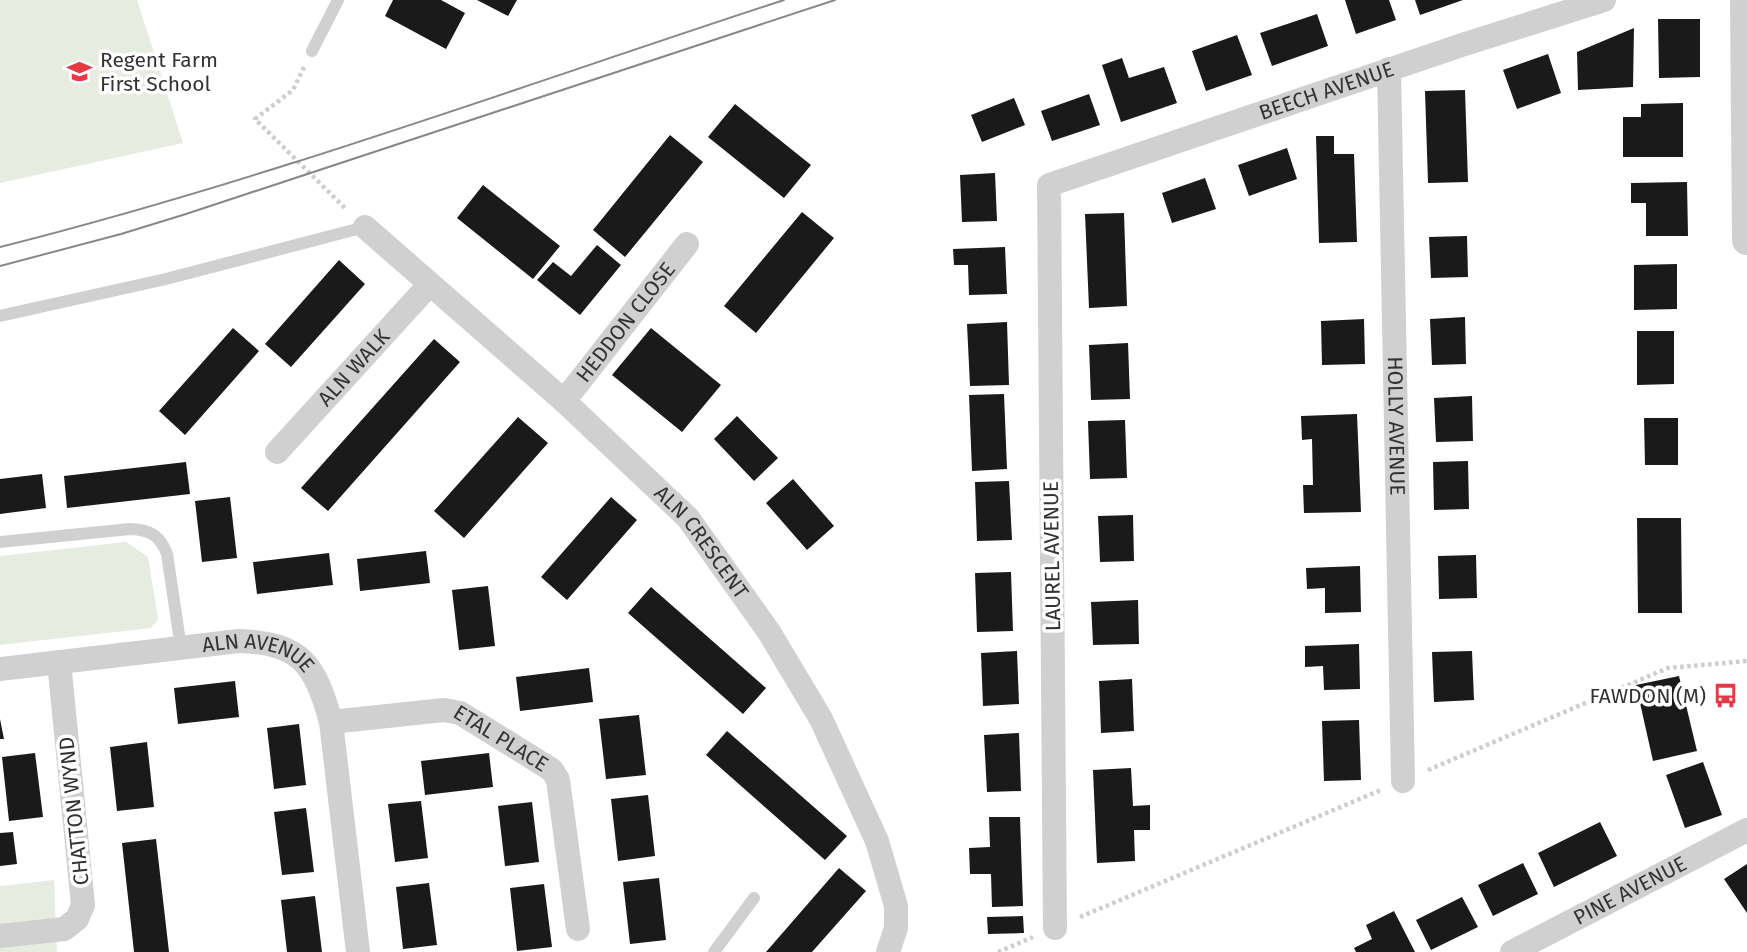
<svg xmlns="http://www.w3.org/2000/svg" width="1747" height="952" font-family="'Fira Sans',sans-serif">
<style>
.green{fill:#e6ecdf}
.building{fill:#1a1a1a}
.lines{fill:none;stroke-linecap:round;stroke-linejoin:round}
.path{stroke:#cdcdcd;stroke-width:4.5;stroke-dasharray:3.5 3.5;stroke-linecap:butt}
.service{stroke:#d0d0d0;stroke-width:12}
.minor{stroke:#d0d0d0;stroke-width:24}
.tertiary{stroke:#d0d0d0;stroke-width:30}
.tram{stroke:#888;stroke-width:2}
.labels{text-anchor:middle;stroke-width:7;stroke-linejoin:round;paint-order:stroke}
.poi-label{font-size:21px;fill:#333;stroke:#fff;text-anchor:start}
.street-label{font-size:21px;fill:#333;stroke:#fff}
</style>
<rect width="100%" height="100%" fill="#fff"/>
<path class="green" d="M0,0H137L183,143L0,183Z
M126,542L148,557L158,619L151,628L0,645V556Z
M54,880L57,952H0V886Z"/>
<path class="building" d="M393,0H441L465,13L446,49L385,16Z
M477,0H517L508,16Z
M1345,0H1389L1396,20L1356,34Z
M1415,0H1463L1420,15Z
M1317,14L1328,46L1272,66L1260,33Z
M1658,19H1700V77L1659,78Z
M1634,28L1633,87L1578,90L1577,52Z
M1237,35L1252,75L1206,91L1192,51Z
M1548,54L1561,93L1517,109L1503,70Z
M1122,58L1129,78L1164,67L1177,103L1121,122L1102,65Z
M1465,90L1468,182L1428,183L1425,91Z
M1089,94L1100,125L1052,141L1041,111Z
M1014,98L1025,125L982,142L971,115Z
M1683,103V157H1623V117H1641V104Z
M735,104L811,165L784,198L708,137Z
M670,135L703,162L625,257L593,230Z
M1316,136H1334V154H1354L1357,242L1319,243Z
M1287,148L1297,179L1249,196L1238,165Z
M995,173L997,221L962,222L960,175Z
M1205,178L1216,209L1172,223L1162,193Z
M1687,182L1688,236H1646V203H1631V183Z
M483,185L560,246L533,279L457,218Z
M802,212L834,238L756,333L724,306Z
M1124,213L1127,306L1089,308L1085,214Z
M1467,236L1468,277L1431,278L1429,237Z
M597,245L621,265L580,315L537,280L553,262L571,276Z
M1005,247L1007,294L969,295L968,265H954L953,249Z
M339,260L365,284L291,367L265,344Z
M1677,264V309L1634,310V265Z
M1465,317L1466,364L1432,365L1430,319Z
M1364,319L1365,364L1322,365L1321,321Z
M1007,322L1009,385L970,386L967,324Z
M233,328L259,351L185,435L159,411Z
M651,328L721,385L682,432L612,375Z
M1637,331H1674V384L1637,385Z
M434,339L460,362L328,511L301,488Z
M1128,343L1130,399L1091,400L1089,345Z
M1004,394L1007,469L972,471L969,395Z
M1472,396L1473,441L1436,442L1434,398Z
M1357,414L1361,512L1304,513L1303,485H1313L1312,439L1302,440L1301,416Z
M737,416L778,458L754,481L714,439Z
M518,417L548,443L464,538L434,511Z
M1644,418H1678V465H1645Z
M1125,420L1127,478L1090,479L1088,421Z
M1468,461L1469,509L1434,510L1433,462Z
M186,462L190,494L67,508L64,476Z
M42,474L46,508L0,514V479Z
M793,479L834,526L807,550L766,503Z
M1009,481L1012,540L977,541L975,482Z
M230,497L237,558L202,562L195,501Z
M611,497L637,520L567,600L541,577Z
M1133,515L1134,561L1100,562L1098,516Z
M1637,518H1681L1682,613H1638Z
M426,551L430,583L360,591L357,559Z
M329,553L333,585L257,594L253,562Z
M1476,555L1477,598L1439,599L1438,556Z
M1360,566L1361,612L1325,613V588L1307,589L1306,568Z
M1011,572L1013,631L977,632L975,573Z
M488,586L495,646L459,650L452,590Z
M651,587L766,688L743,714L628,613Z
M1138,600L1139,644L1093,645L1091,602Z
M1359,644L1360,689L1324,690L1323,666L1305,667V646Z
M1017,651L1019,704L983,706L981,653Z
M1472,651L1474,700L1434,702L1432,652Z
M589,668L593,702L520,711L516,677Z
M1679,676L1697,751L1653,761L1636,685Z
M1132,679L1134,731L1101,733L1099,681Z
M235,681L239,717L178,724L174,688Z
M639,715L646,775L606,779L599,719Z
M0,719L4,739H0Z
M1359,720L1361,780L1324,781L1322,721Z
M299,724L306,785L274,789L267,728Z
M727,731L847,836L825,860L706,755Z
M1019,733L1021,791L987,792L984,735Z
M147,742L154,807L117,811L110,747Z
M35,753L43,817L9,821L2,757Z
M489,753L493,787L425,795L421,761Z
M1703,762L1722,815L1685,828L1666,775Z
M1131,768L1133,806L1150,805V830H1134L1135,861L1097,863L1093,770Z
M648,795L655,856L618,861L611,799Z
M421,801L428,858L395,862L388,804Z
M532,802L539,862L505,866L498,806Z
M306,808L314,872L282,875L274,812Z
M989,817H1020L1023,906L992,907L991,874H970L969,848L990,847Z
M1600,822L1617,856L1554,887L1538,853Z
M13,832L17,864L0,866V833Z
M156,839L169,952H134L122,843Z
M1523,863L1538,894L1493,916L1478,885Z
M1747,864V913L1724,879Z
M839,868L866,891L812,952H766Z
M659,878L666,940L630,944L623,882Z
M429,883L437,945L403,949L396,887Z
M544,884L552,947L517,951L510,888Z
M315,896L322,952H287L281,900Z
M1462,897L1478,927L1431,950L1416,920Z
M1394,911L1415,952H1356L1354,948L1372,939L1366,925Z
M1023,916L1024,933L988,934L987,917Z"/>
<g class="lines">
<path class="path" d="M304,67L293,90L255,119L346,209
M1428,770L1668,668L1747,661
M1080,917L1381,790
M998,952L1033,937"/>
<path class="service" d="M312,51L338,0
M0,316L166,279L365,227
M0,542L130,529C150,530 160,535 167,554L181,648
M714,952L754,898"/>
<g class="minor">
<path id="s1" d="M1389,69L1403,781"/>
<path id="s2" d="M365,227L564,401L688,518L769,632L821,719L877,841L896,906V928L888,952"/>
<path id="s3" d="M564,401L687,244"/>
<path id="s4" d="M277,452L430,284"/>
<path id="s5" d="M0,669L239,641C302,643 315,665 331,722L358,952"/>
<path id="s6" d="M331,722L444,710L460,713L552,770L558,780L578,929"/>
<path id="s7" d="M1055,928L1049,185L1462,45L1604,0"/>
<path d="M0,936L64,929L77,919L83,905L59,662"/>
<path id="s8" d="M1512,952L1747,830"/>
</g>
<path class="tertiary" d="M1745,0L1747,240"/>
<path class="tram" d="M0,247C266,180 524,85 784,0
M0,266L121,234L186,214L835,0"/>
</g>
<defs>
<symbol id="school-bare" viewBox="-9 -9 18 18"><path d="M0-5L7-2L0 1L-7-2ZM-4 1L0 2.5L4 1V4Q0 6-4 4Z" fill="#e63946" stroke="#fff" stroke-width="2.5" paint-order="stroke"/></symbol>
<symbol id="bus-bare" viewBox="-9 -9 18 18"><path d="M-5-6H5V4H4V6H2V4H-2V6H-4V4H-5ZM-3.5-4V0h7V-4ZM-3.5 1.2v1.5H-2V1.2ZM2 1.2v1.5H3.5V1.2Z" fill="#e63946" stroke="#fff" stroke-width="2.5" paint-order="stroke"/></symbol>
</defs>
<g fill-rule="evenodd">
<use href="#school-bare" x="62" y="54" width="35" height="35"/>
<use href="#bus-bare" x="1708" y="678" width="35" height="35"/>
</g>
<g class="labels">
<g class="poi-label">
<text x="100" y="67">Regent Farm<tspan x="100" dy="24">First School</tspan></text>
<text x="1706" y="703" text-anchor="end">FAWDON (M)</text>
</g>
<g class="street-label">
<text dy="7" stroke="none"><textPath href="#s7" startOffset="1036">BEECH AVENUE</textPath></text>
<text dy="7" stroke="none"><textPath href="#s3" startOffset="100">HEDDON CLOSE</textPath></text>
<text dy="7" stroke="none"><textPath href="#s4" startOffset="114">ALN WALK</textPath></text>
<text dy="7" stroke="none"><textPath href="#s1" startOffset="357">HOLLY AVENUE</textPath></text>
<text dy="7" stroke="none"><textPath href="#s2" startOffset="462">ALN CRESCENT</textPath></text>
<text transform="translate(1052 556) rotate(-91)" y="7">LAUREL AVENUE</text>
<text dy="7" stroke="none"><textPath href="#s5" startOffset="262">ALN AVENUE</textPath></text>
<text dy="7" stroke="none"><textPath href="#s6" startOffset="178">ETAL PLACE</textPath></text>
<text transform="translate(74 811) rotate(-96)" y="7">CHATTON WYND</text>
<text dy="7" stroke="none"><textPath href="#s8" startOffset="133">PINE AVENUE</textPath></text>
</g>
</g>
</svg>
